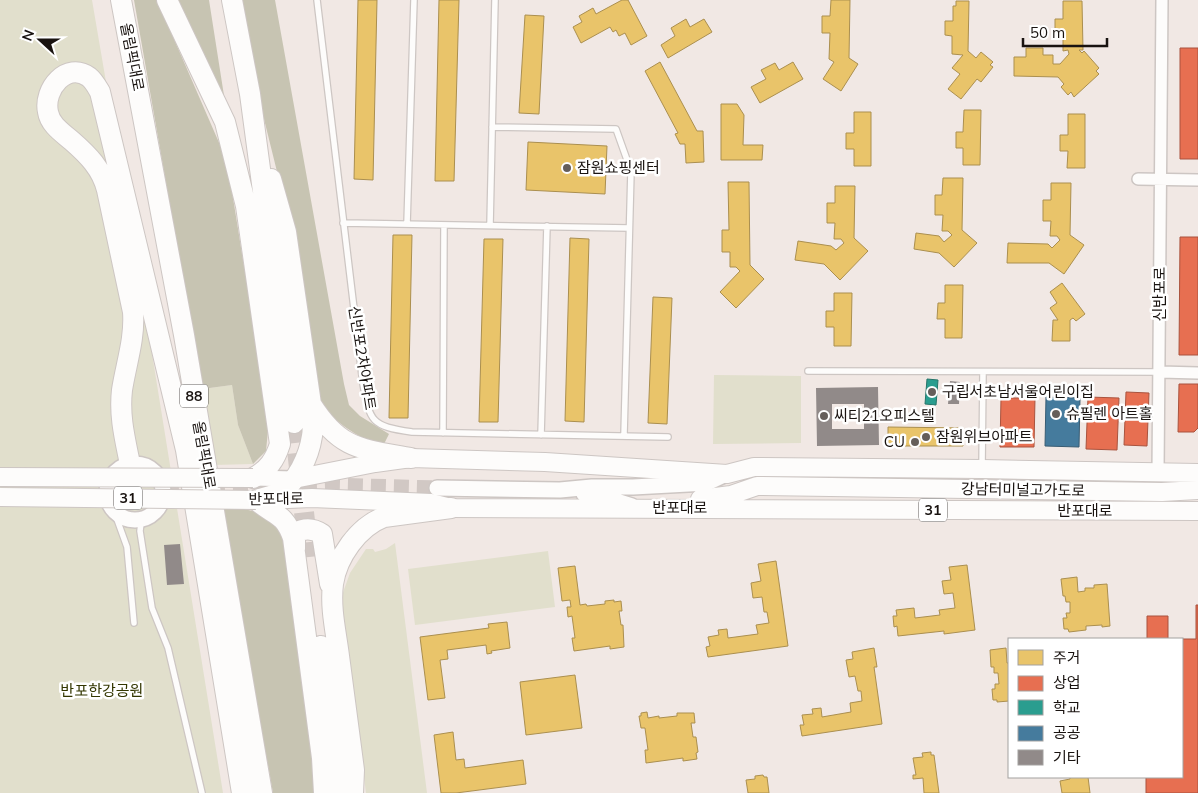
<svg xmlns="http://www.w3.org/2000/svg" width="1198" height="793" font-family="Mulish,'Noto Sans KR',sans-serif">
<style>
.green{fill:#e1dfcc}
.forest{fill:#c7c4b2}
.homes{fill:#e9c46a;stroke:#ab8f4f}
.shops{fill:#e76f51;stroke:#a9533e}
.schools{fill:#2a9d8f;stroke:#257469}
.public{fill:#457b9d;stroke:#385c73}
.building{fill:#918a89;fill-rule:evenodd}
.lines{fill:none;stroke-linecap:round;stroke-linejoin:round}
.secondary-tunnel{stroke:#d1c8c4;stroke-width:15;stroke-dasharray:15 8;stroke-linecap:butt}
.highway-tunnel{stroke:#d1c8c4;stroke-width:20;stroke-dasharray:20 10;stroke-linecap:butt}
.lane-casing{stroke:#cdc6c3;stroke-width:8}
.street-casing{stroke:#cdc6c3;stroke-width:14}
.secondary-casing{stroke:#cdc6c3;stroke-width:18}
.primary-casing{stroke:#cdc6c3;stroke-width:20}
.highway-casing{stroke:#cdc6c3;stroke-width:22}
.lane{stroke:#fdfcfb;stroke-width:5.5}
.street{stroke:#fdfcfb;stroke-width:11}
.secondary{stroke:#fdfcfb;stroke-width:15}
.primary{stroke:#fdfcfb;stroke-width:18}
.highway{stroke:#fdfcfb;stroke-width:20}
.primary-bridge-casing{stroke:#cdc6c3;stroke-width:20;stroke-linecap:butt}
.primary-bridge{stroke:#fdfcfb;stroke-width:18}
.poi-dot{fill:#655e5a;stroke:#fff;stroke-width:2}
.labels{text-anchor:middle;stroke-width:5;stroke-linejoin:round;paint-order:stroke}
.shield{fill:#fff;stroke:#5e5a58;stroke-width:1}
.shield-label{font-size:14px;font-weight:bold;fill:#191310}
.street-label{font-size:15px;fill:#191310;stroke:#fff}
.poi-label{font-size:15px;fill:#191310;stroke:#fff;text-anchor:start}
.park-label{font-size:15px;fill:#333600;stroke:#fff}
</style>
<rect width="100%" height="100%" fill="#f1e8e4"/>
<path class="green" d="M0,0H92L143,298L223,793H0Z
M714,375L801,376V443L713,444Z
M232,385L238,425L253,464L213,465L202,389Z
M395,543L427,793H366L341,598L350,573L366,549H373L375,552L386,549Z
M548,551L555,607L415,625L408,569Z"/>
<path class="forest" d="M134,0H157L227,161L269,420L266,451L253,464L238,425L232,385L202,389Z
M172,0H209L225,102Z
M242,0H275L344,384L349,405L360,416L389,434L383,446C356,438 335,421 316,401L284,200L264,119Z
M221,507H235L262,513L283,534L319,793H273Z"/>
<path class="homes" d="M358,0H377L373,180L354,179Z
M439,0H459L454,181H435Z
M622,0H628L647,36L631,45L625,33L619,36L616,30L613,32L610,27L581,43L573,27L582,22L579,16L593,8L596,14Z
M831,0H850L849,58L858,64L841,91L823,79L834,62L829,59L830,33H822V16H830Z
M956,1H969L968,51L976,58L981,52L993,62L990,65L993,67L981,82L977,79L961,99L948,89L960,74L952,68L963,55L952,54V36L945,35V21H953V6H956Z
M1063,1H1082L1083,50H1079L1082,53L1084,51L1099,68L1096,71L1099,74L1074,97L1071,92L1068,95L1061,87L1064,84L1058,77L1014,76V57H1026V48H1043V55H1053V64H1060L1069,54L1068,50L1063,51V36H1055V19H1063Z
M525,15L544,16L539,114L519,113Z
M686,19L690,27L704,19L712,32L668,58L661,45L675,36L671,28Z
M660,62L697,131H703L704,162L686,163L685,144H680L675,134L678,133L645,71Z
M793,62L803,79L760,103L751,87L766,79L761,70L775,63L779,70Z
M721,104H737L744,115L743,145H763L762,160H721Z
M964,110H981L980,165H963V148H956V132H963Z
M854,112H871V166H854V149H846V133H854Z
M1068,114H1085V168H1067L1068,151H1060V135H1068Z
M528,142L607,146L605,194L526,190Z
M943,178H963L962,230L977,243L954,267L939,253L914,249L916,233L939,236L944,242L952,235L948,231H942L943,215H935V195H942Z
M728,182H749L750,265L764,279L736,308L720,292L740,271L736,267H730V252H722V230H729Z
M1051,183H1071L1070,235L1084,245L1064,274L1049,263H1007L1008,243L1048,244L1052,248L1060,240L1057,236H1050L1051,221H1043V200H1051Z
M835,186H855L854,238L868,251L840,280L824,264L795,260L798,241L831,246L836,250L844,243L841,239H834L835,223H827V203H835Z
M393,235H412L408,418H389Z
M570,238L589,239L584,422L565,421Z
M484,239H503L498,422H479Z
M1062,283L1085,314L1076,321L1073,318L1070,320V341H1052L1053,320H1058L1050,308L1057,303L1050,292Z
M945,285H963L962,338H945V319H937L938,303H945Z
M834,293H852L851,346H834V327H826V311H834Z
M653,297L672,298L667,424L648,423Z
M888,427L963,428V446H888Z
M776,561L788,646L708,657L706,647L710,646L708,637L719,635L718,630L727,629L728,638L758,634L756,625L769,623L767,612H764L762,597L753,598L751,583L761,581L758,564Z
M967,565L975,630L944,634V631L898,636L897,626L894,627L893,616H897L896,610L914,608L915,618L940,615L939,610L955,608L953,593L944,594L942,581L951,580L949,567Z
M575,566L580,605L586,604L587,606L605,604V601L614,600V602L621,601L622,611H619L621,625H623L624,647L610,649V646L574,651L572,638H575L572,616L568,617L567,607H571L570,600L562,601L558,568Z
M1077,577L1078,592L1085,591V588H1094V585L1107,584L1110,626L1102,627V625L1086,626V630L1069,632L1068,629H1064L1063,618H1067L1066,613H1070V602H1066L1065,596H1063L1061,579Z
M507,622L510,648L491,651L492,653L487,654L486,645L447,650L448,659L440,660L445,698L428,700L420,637L489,628L488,624Z
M874,648L877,667H874L882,724L802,736L800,725H804L802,715L813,714L812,709L821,708L822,717L851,712L850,703L862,701L861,691H858L855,676L849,677L846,660L853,659L852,652Z
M1006,648L1007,663H1009V701L997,702V700H993L992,689H995V684H999L998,673H994V667H991L990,650Z
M575,675L582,728L526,735L520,682Z
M647,712L648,718L659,716V718L677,716V713H694L695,723H691L693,737H696L698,752L696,753L697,759L683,761V758L646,763L645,750H648L645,728H641L639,716H641V713Z
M453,732L456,760L464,759L465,768L523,760L526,784L456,793H441L434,735Z
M931,752V755H934L939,793H924L923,778L913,779V775H916L913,758L923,757L922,753Z
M763,775L764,777H767L769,793H748L746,780L755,779V776Z
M1070,777H1088L1090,793H1062L1060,781L1070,779Z"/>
<path class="shops" d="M1180,48H1198V159H1180Z
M1180,237H1198V355H1179Z
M1179,384H1198V428L1194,432H1178Z
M1126,392L1149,393L1147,446L1124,445Z
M1088,397L1119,398L1117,450L1086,449Z
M1001,398H1035L1034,447H1000Z
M1196,605H1198V793H1146V777H1182V639H1147V616H1168V639H1196Z"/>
<path class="schools" d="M927,379L938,380L936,405L925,404Z"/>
<path class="public" d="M1046,397L1080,398L1079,447L1045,446Z"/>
<path class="building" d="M950,381L960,382L959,404H948Z
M878,387L879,445L817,446L816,388ZM832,404H864V429H832Z
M180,544L184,584L167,585L164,545Z"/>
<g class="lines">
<path class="secondary-tunnel" d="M164,491L327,485L437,488"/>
<path class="highway-tunnel" d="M294,423L309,557"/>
<defs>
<path id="lane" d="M317,0L363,384C370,422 371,426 412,432L668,437
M492,127L616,129L631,171L624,435
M343,223L629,228
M407,224L414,0
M490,225L495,0
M808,371L1160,372
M443,433L444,225
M541,435L547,226
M982,467L983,372
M114,511L127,547L134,623
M146,519L141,523L140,531L152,608L168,648L202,793"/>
<path id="street" d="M1138,179L1198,180
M1160,372L1198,373
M1158,472L1162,0"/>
<path id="secondary" d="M107 492a28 28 0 1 1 56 0a28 28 0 1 1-56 0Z
M253,478L294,479
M437,488L560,490L592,487H633L707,483L726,474
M584,494L616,501L632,506"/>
<path id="primary" d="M294,479L375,463L411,458L545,462L727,474L754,467L982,469L1198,473
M700,499L731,495L757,486L1162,492L1198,490
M264,500L312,498L431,503L451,508L1198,511"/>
<path id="highway" d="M121,0L184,335L262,793
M167,0L225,122L246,206L280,444C275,460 268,470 253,478
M232,0L250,94L294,423
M271,179L286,232L311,404C340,450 361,449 411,458
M130,464C125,439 119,416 122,390C126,364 135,339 133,312L107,190C102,169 88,155 72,141C63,133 50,125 48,112C43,89 67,61 89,77C94,81 97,87 100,92L186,450L242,793
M256,500C274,516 284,512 293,538L322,758L324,793
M256,500C263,498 272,496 279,493C297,483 309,456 312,436C314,426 311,415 311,405
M295,549V533C304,528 313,528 322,534L330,584
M321,646L342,793
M353,793L354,770C349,732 344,694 339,656C336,632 330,608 333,584C337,557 358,527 384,517L451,508"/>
</defs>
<use href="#lane" class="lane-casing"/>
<use href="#street" class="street-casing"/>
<use href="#secondary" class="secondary-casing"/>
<use href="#primary" class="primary-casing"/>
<use href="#highway" class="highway-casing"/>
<use href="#lane" class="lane"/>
<use href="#street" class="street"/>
<use href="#secondary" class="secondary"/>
<use href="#primary" class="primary"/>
<use href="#highway" class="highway"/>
<defs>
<path id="primary-bridge" d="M0,477L253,478
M0,497L256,500"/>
</defs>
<use href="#primary-bridge" class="primary-bridge-casing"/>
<use href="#primary-bridge" class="primary-bridge"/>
</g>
<g class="poi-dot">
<circle cx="567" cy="168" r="5"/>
<circle cx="932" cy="392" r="5"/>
<circle cx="1056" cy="414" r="5"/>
<circle cx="824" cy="416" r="5"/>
<circle cx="926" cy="437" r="5"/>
<circle cx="915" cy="442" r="5"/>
</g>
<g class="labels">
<g class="shield">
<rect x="180" y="384.5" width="28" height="23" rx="4"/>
<rect x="114" y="486.5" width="28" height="23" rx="4"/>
<rect x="919" y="498.5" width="28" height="23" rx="4"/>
</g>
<g class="shield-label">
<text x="194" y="401">88</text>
<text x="128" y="503">31</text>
<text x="933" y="515">31</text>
</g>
<g class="street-label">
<text transform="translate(132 57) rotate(79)" y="5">올림픽대로</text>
<text transform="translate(1160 294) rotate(-90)" y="5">신반포로</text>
<text transform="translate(362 358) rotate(81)" y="5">신반포2차아파트</text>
<text transform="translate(204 455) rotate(80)" y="5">올림픽대로</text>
<text transform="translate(1023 490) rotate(1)" y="5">강남터미널고가도로</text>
<text transform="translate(276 499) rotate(-1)" y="5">반포대로</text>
<text x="680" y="513">반포대로</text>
<text x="1085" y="516">반포대로</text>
</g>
<g class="poi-label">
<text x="577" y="173">잠원쇼핑센터</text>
<text x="942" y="397">구립서초남서울어린이집</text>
<text x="1066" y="419">슈필렌 아트홀</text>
<text x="834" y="421">씨티21오피스텔</text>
<text x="936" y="442">잠원위브아파트</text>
<text x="905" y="447" text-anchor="end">CU</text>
</g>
<g class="park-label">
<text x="102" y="696">반포한강공원</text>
</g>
</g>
<rect x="1008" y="638" width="175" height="140" fill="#ffffff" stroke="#a3a19f"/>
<rect x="1018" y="650" width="25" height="15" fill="#e9c46a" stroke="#a3a19f"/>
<text x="1053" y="663" font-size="15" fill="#191310">주거</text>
<rect x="1018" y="676" width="25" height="15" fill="#e76f51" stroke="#a3a19f"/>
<text x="1053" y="688" font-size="15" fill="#191310">상업</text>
<rect x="1018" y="700" width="25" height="15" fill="#2a9d8f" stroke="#a3a19f"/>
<text x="1053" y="713" font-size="15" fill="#191310">학교</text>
<rect x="1018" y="726" width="25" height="15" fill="#457b9d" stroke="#a3a19f"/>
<text x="1053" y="738" font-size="15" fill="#191310">공공</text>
<rect x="1018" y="750" width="25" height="15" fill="#918a89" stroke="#a3a19f"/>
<text x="1053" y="763" font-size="15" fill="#191310">기타</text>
<g transform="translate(40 40) rotate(291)" stroke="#ffffff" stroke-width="4" paint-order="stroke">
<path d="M0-4L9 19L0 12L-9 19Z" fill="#191310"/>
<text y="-8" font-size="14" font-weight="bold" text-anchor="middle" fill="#191310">N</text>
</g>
<path d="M1023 38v8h84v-8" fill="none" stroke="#191310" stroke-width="2.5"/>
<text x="1030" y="38" font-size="15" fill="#191310" stroke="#ffffff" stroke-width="4" paint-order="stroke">50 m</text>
</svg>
